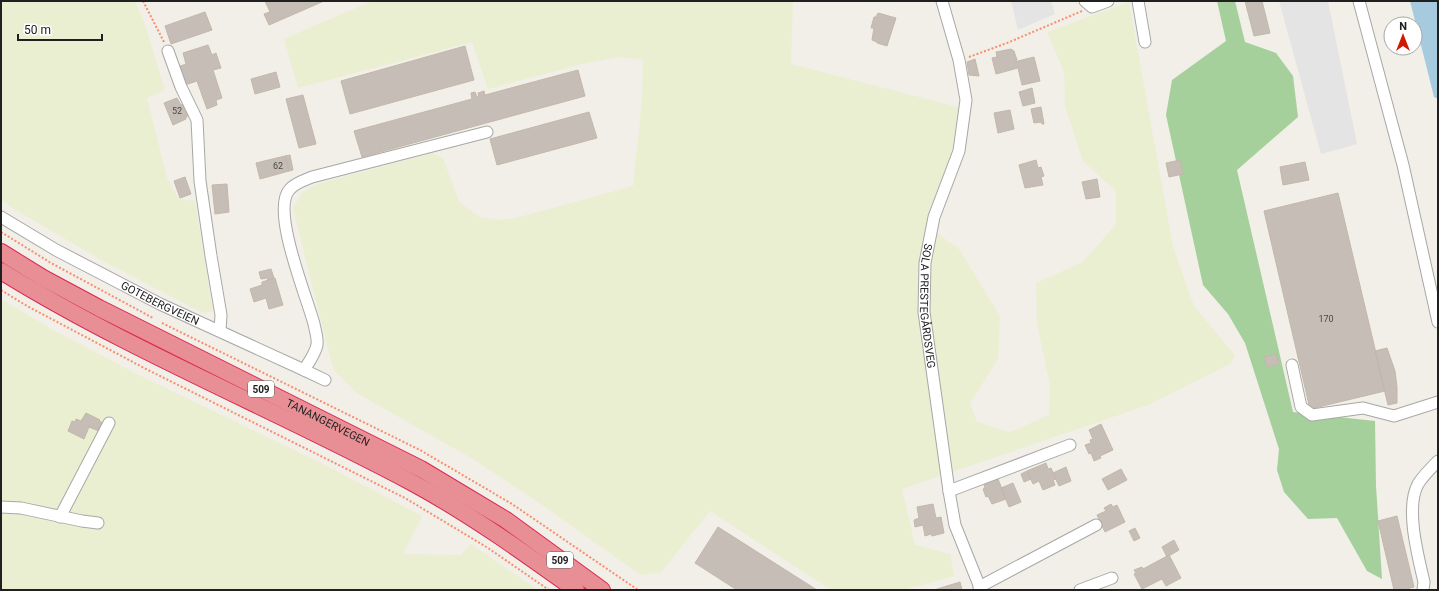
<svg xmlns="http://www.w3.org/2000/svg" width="1439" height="591" font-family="Roboto,sans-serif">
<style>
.farmland{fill:#eaefd2}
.forest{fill:#a5d09c}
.parking{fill:#e4e4e4}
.water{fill:#a7cbde}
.building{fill:#c6beb6;stroke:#c3b7a9}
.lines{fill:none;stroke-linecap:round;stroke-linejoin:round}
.minor-casing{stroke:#a7a7a7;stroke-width:13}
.highway-casing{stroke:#dc264f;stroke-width:18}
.path{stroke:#fa8d6e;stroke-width:2;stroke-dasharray:2 2;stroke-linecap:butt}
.minor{stroke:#fff;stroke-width:11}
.highway{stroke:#e88f95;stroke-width:16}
.labels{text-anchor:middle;stroke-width:3;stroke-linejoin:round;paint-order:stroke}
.number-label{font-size:9px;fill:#4a4846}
.shield{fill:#fff;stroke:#636363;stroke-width:1}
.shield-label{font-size:10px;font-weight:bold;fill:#202020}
.street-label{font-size:11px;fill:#202020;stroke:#fff}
</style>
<rect width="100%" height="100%" fill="#f1efe7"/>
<path class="farmland" d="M1,1H135L145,25L165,90L147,98L167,178L179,199L195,201L213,311L203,313L101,260L11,207L1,199Z
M372,1H793L791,64L958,107L952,152L930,228L959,249L1000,316L998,359L970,403L977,422L1010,432L1049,415L1050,385L1037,324L1036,283L1083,262L1116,224V191L1083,161L1065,106L1064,72L1047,32L1129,2L1173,247L1194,306L1235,355L1230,364L1148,405L902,489L915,545L950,554L954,576L903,590H831L710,511L661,572L641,575L532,498L468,456L358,394L333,369L293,208L302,193L314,185L432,153L443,158L459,202L479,217L498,220L516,218L633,186L642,101L643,60L620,57L582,64L488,89L472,42L298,88L284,39Z
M1,299L51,329L141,376L329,467L422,516L403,554L461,555L471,544L538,590H1Z"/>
<path class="forest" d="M1217,1H1235L1245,42L1276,53L1293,76L1298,117L1237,170L1293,412L1375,421L1376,486L1382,579L1367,571L1337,518L1308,519L1284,492L1277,470L1279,449L1245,343L1228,314L1203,285L1166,115L1172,80L1226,41Z"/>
<path class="parking" d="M1011,1H1051L1055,14L1018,30Z
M1279,1H1328L1357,144L1321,154Z"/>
<path class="water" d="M1410,1H1438V99L1434,97Z"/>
<path class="building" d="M265,1H324L269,25L264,14L270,12Z
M1245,1H1262L1270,33L1254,36Z
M205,12L212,30L171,44L165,26Z
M878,13L896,18L887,46L877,43V42L872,40L874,28H871L874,17H876Z
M208,45L212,55L216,53L221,68L213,70L222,98L216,100L217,105L207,109L197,81L182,86L175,68L186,64L183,53Z
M465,46L474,80L350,114L341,81Z
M1011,49L1014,51L1017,60L1014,62L1034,57L1040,81L1022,85L1018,68L996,74L992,58L997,57L996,52Z
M975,59L979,76L969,75L967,62Z
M578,70L585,96L362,157L354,131L472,99L471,93L475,92L477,97H479L478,93L484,91L485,95Z
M276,72L280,87L255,94L251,79Z
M1032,88L1035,103L1023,106L1019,92Z
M303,95L316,144L299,148L286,99Z
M177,98L181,105L184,103L189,115L186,117V119L173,125L164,103Z
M1041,107L1044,124H1042L1041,122L1034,123L1031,109Z
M1010,110L1014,129L998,133L994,113Z
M589,112L597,138L497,165L490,139Z
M290,155L293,170L289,171L285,156Z
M285,156L289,171L260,179L256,163Z
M1036,160L1038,168L1041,167L1044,176L1041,177L1043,185L1025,188L1019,165Z
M1180,160L1183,174L1169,177L1166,163Z
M1305,162L1309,180L1283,185L1280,167Z
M185,177L191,194L180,198L174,181Z
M1097,179L1100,197L1086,199L1082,182Z
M227,184L229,212L215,214L212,185Z
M1338,193L1385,391L1310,409L1264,211Z
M271,269L274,278L268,280L267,278L261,279L259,272Z
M275,278L283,305L269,309L266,298L254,302L250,289L262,285V282Z
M1387,348L1395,371L1397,387V403L1388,405L1375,351Z
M1276,354L1279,364L1267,367L1264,357Z
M86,413L100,420L99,421L103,423L99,431L89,427L84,439L68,431L72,421L75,422L76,419L81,421Z
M1101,424L1113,450L1100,456L1101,458L1094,461L1091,453L1089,454L1085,445L1091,443L1090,440L1093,439L1089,430Z
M1046,463L1048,469L1051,468L1056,479L1053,480L1055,485L1043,490L1039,481L1033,484L1027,471Z
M1066,467L1071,481L1059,486L1053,473Z
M1121,469L1127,480L1108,490L1102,479Z
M1027,471L1031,479L1024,482L1021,474Z
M993,479L994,481L998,479L1006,499L992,504L988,496L986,497L983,489L985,488L984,485L988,483V482Z
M1013,483L1021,502L1009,507L1001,488Z
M933,504L936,518L941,517L944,533L932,536L931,534L925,536L923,525L915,527L914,520L919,518L917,507Z
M1111,504L1113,507L1117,505L1125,522L1105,532L1097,515L1106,511L1104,508Z
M1397,516L1414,587L1402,590H1394L1378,521Z
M718,527L817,590H737L695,563Z
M1135,528L1140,538L1134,541L1129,531Z
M1174,540L1179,550L1167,557L1162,547Z
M1169,555L1181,578L1166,586L1162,579L1142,589L1134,574L1136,573L1134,570L1142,567L1143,569Z
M960,582L962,590H934Z"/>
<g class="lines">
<defs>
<g id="minor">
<path id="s1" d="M942,1L959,60L966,100L959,151L934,217L925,263L924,312L949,491L955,525L981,590"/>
<path d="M1085,1L1092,7L1108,1"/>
<path d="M1138,1L1145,42"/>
<path d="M1359,1L1403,165L1438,322"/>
<path d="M168,51L181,87L197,120L200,181L211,256L221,315L220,331"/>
<path id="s2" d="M1,217L56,250L160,304L304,370L325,380"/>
<path d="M1292,365L1301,407L1312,415L1363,408L1394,416L1438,402"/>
<path d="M304,370C309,362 315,354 317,345C318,338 315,330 314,324C307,297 270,209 290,189C295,183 305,180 312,177L487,132"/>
<path d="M949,491L1070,445"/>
<path d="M1,507L21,508L82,521L98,523"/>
<path d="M60,517L109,423"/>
<path d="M979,587L1096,525"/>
<path d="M1080,590L1112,578"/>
<path d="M1423,590L1424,582C1418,556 1405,508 1418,484C1423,476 1431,468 1438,461"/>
</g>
<g id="highway">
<path id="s3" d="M1,252L43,278L99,308L421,469L506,520L602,590"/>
<path d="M1,271C132,352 277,410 413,483C470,514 523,552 576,590"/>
</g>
</defs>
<use href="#minor" class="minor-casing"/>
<use href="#highway" class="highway-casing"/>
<path class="path" d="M143,1L164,42
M969,57L1007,43L1082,11
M1,232L51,263L153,318
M1,290L27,306L146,369L405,498L488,548L549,590
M162,323L420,450L512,504L638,590"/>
<use href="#minor" class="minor"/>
<use href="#highway" class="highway"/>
</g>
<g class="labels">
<g class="number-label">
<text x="177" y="114">52</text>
<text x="278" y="169">62</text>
<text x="1326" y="322">170</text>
</g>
<g class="shield">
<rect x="248" y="381" width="26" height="16" rx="3"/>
<rect x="547" y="552" width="26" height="16" rx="3"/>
</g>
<g class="shield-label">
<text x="261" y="393">509</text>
<text x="560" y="564">509</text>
</g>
<g class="street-label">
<text dy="4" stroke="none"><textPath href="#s2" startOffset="181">GOTEBERGVEIEN</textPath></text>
<text dy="4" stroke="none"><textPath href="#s1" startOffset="314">SOLA PRESTEGÅRDSVEG</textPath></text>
<text dy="4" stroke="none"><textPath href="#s3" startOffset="369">TANANGERVEGEN</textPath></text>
</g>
</g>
<rect width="1439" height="591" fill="none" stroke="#202020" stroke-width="4"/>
<g transform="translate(1403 36)"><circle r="19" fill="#ffffff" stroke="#a6a6a6"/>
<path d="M0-3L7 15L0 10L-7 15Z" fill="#d11900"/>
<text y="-6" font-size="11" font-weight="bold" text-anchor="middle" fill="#202020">N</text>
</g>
<path d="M18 34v6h84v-6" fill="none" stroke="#202020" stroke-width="2"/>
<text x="24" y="34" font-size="12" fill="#202020" stroke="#ffffff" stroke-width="3" paint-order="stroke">50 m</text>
</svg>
